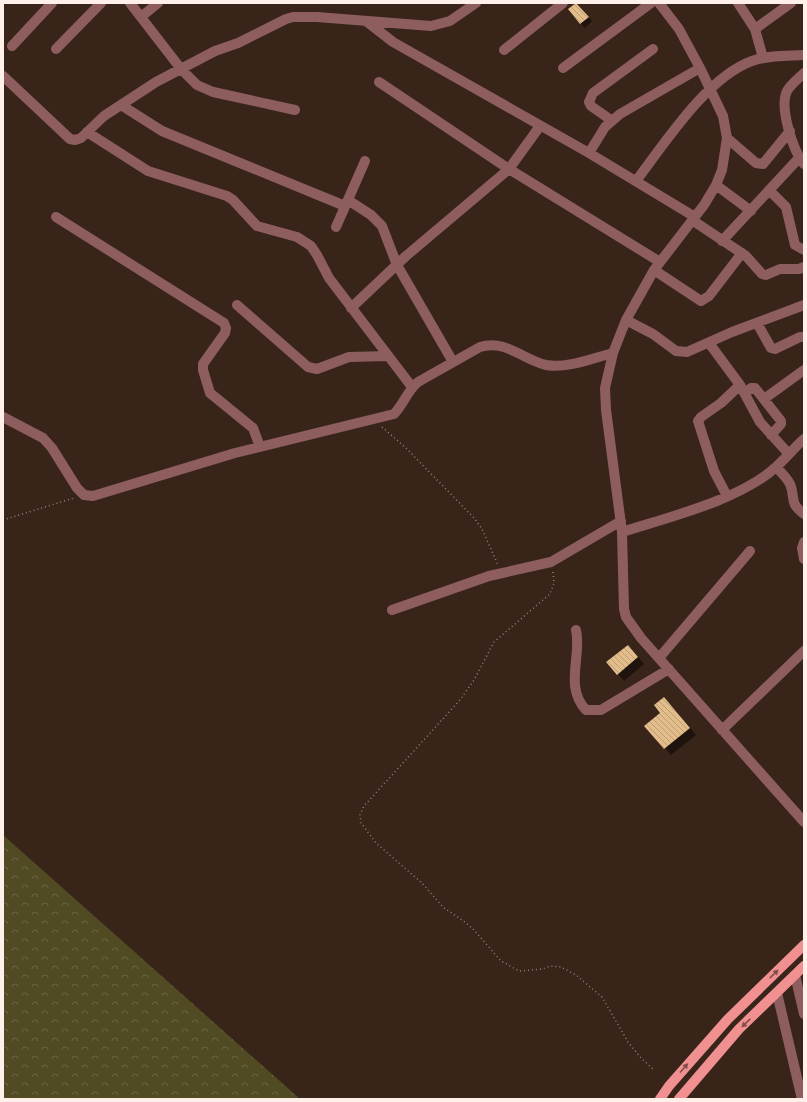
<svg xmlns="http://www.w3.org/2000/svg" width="807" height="1102" font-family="'PT Sans',sans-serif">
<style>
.forest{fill:url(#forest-crowns)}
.shadow{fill:#0007}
.building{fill:url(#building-back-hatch)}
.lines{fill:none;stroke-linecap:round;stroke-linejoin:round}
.path{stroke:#94827a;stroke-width:1.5;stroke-dasharray:1 3;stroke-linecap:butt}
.minor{stroke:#8e5e5e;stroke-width:10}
.major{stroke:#f19091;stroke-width:10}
.oneway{fill:#834f4a}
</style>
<defs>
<pattern id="forest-crowns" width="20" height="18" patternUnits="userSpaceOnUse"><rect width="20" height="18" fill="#514b23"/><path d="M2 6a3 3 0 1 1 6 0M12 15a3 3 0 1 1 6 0" fill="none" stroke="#6b6543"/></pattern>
<pattern id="building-back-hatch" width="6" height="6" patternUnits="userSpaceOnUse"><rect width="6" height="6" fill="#e2bc89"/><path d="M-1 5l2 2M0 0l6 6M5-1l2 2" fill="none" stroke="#bc9f78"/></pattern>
</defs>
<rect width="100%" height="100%" fill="#39241a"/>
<path class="forest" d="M3,835L300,1099H3Z"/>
<path class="shadow" d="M577,4L592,21L585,28L569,10Z
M634,652L644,664L624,681L618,674Z
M670,704L696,735L671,755L665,748L661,713Z"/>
<path class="building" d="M576,3L589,17L580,24L568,9Z
M628,645L638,657L617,675L606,662Z
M664,697L690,728L664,749L644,726L660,713L654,705Z"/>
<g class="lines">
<path class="path" d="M382,427L406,448L474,518L482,529L498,565
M3,520L74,498
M553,572L554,583L550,594L494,642L474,680L460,700L364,806L360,815L361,823L376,843L422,883L444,908L465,922L474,930L501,961L519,971L542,969L551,966L561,967L576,975L602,997L628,1042L641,1058L653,1069"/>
<path class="minor" d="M130,3L181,69L197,85L213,92L295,110
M659,3L679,29L700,68L723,116L727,138L722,170L716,185L704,205L654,270L626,320L613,353L605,388L606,410L622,532L624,609L626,617L641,638L804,822
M738,3L755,29L763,58
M141,17L158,3
M366,21L393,42L589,153L695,217
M755,29L791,3
M12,46L52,3
M56,49L101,3
M504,50L563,3
M563,68L651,3
M804,73C798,79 791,84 787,91C779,107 793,151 804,164
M3,76L70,139L75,140L81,138L104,116L156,82L215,51L238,43L286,19L293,17H317L431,26L450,21L476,3
M379,82L509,169L660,262
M121,105L162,131L345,206
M611,120L591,106L589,102L593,93L653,49
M87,132L148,171L227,196L233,200L257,226L297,237L311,246L317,255L329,278L412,387
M727,138L756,163L763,164L790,131
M589,153L605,127L620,114L700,68
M636,181C665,143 707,77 752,61C768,55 787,56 804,55
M716,185L751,211
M770,191L786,207L795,245L804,250
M348,200L371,215L382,226L397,265L453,362
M56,217L224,323L226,328L225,333L203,364V370L210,393L253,428L260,447
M692,220L746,256L762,274L766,275L780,269H799L804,267
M336,227L365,161
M722,241L799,158
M654,270L701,301L709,296L742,253
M237,305L308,367L317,369L349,357L388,356
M351,308L406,256L509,169L540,126
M626,320L653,334L676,351L687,352L732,332L804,305
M757,323L771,348L775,349L800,337H804
M709,343L740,385L760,422L788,453
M745,393L751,388H755L781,421V424L771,435
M764,399L804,370
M3,417L43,438L52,448L77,488L84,495L93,496L235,453L394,414C404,404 407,391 418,382L480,347C506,339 523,360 546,365C567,369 593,358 613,353
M776,467C781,472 787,478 790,484C796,498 788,502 804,514
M727,496L714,471L698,421L701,417L721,403L740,385
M622,532C669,517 740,500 776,467C786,458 794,448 804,439
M804,542L802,548L804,559
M392,610L489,576L551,562L621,521
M576,630C582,656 564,687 586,710H601L669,669
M659,658L750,551
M722,730L804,651
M795,975L804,1014
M777,993L802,1099"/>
<path class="major" d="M660,1099L669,1086L728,1019L804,945
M679,1099L739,1029L804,966"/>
</g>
<defs><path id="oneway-solid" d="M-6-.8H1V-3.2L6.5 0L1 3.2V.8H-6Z"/></defs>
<g class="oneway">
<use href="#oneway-solid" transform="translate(774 974) rotate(-44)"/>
<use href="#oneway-solid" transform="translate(746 1023) rotate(136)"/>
<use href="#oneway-solid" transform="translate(684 1068) rotate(-49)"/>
</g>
<rect width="807" height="1102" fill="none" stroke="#fff0ea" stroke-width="8"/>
</svg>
